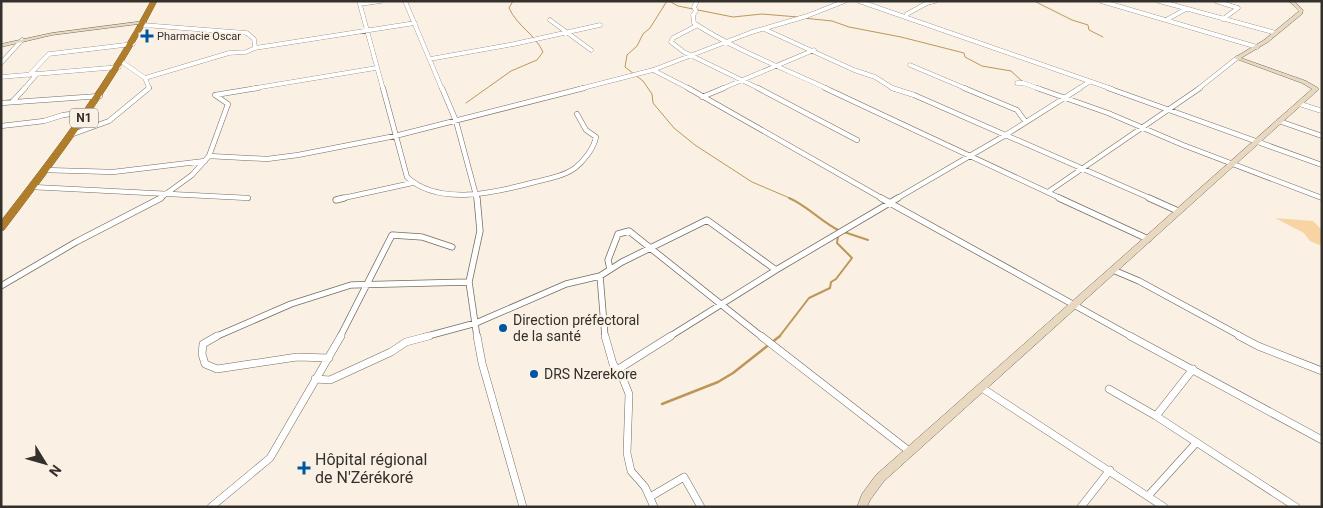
<svg xmlns="http://www.w3.org/2000/svg" width="1323" height="508" font-family="Roboto,sans-serif">
<style>
.green{fill:#f8d4a2}
.lines{fill:none;stroke-linecap:round;stroke-linejoin:round}
.stream-far2{stroke:#be965a;stroke-width:1}
.stream-far1{stroke:#be965a;stroke-width:2}
.stream{stroke:#be965a;stroke-width:2.5}
.street-far3-casing{stroke:#756c61;stroke-width:4.5}
.street-far2-casing{stroke:#756c61;stroke-width:5.5}
.street-far1-casing{stroke:#756c61;stroke-width:7}
.street-casing{stroke:#756c61;stroke-width:8}
.secondary-casing{stroke:#756c61;stroke-width:1}
.highway-casing{stroke:#85632b;stroke-width:1}
.street-far3{stroke:#fff;stroke-width:4}
.street-far2{stroke:#fff;stroke-width:4.5}
.street-far1{stroke:#fff;stroke-width:5.5}
.street{stroke:#fff;stroke-width:7}
.secondary{fill:#e7d8bf;fill-rule:evenodd}
.highway{fill:#b07e2b;fill-rule:evenodd}
.poi-dot{fill:#0055a3;stroke:#faf1e4;stroke-width:2}
.labels{text-anchor:middle;stroke-width:4;stroke-linejoin:round;paint-order:stroke}
.far-poi-label{font-size:11px;fill:#34312c;stroke:#faf1e4;text-anchor:start}
.shield{fill:#faf1e4;stroke:#6f6b63;stroke-width:1}
.shield-label{font-size:12px;font-weight:bold;fill:#34312c}
.poi-label{font-size:14px;fill:#34312c;stroke:#faf1e4;text-anchor:start}
.near-poi-label{font-size:16px;fill:#34312c;stroke:#faf1e4;text-anchor:start}
</style>
<rect width="100%" height="100%" fill="#faf1e4"/>
<path class="green" d="M1275,218L1313,221L1322,230V246L1310,241L1304,233Z"/>
<g class="lines">
<path class="stream-far2" d="M667,1L650,28L643,34L637,46L627,55L625,67L643,81L652,94L653,103L674,128L695,145L752,182L792,199
M669,1L678,6L733,17L762,14L798,17
M1034,1L1072,20L1088,25L1089,30L1103,37
M803,18L832,21L849,27L901,37L964,53L965,57L982,66L1011,71L1023,82
M466,103L511,71L537,60L543,52C535,34 517,26 509,8L513,1"/>
<path class="stream-far1" d="M789,198C808,206 821,222 840,231
M844,232L868,240
M779,337L809,298L830,288L831,282L836,279L852,258L837,243L838,236"/>
<path class="stream" d="M662,404L718,382L733,373L780,336"/>
<defs>
<path id="street-far3" d="M359,1L383,89
M405,1L442,89
M697,1L694,7L696,11L693,15L694,23C735,50 783,68 828,89
M859,1L1112,89
M1101,1L1257,47
M1159,1L1276,33
M1216,1L1238,8
M360,4L381,1
M906,17L907,14L927,3L935,1
M1223,19L1238,8
M550,20L591,50
M1166,20L1186,9
M143,25L247,33L254,39L255,48
M696,26L673,38L671,42L684,52L760,89
M764,29L854,70L875,77L894,89
M430,59L514,44L600,25
M122,62L145,78L149,88L148,89
M1,63L22,40
M910,65L967,89
M653,70L690,89
M29,75L49,54L133,44
M1,77L119,67
M145,78L229,53L246,52L255,48L415,23
M1017,83H1023L1040,89
M24,89L37,74
M250,89L376,68
M579,89L653,70L752,32L807,16L845,1
M721,89L814,50
M1078,89L1089,82
M1198,89L1237,58"/>
<path id="street-far2" d="M383,88L407,177C439,207 498,192 535,182C548,179 564,176 575,168C584,161 594,148 596,137L586,130L577,114
M442,88L456,121L477,199
M688,88L883,199
M758,88L857,140
M825,88L1062,199
M892,88L914,95L1152,199
M964,88L1017,110L1025,121
M1037,88L1108,113L1183,145L1322,198
M1108,88L1322,165
M215,95L258,88
M702,97L724,88
M12,102L25,88
M1,103L100,96
M1300,104L1322,111
M1279,121L1322,136
M1,126L44,121L63,115L88,112
M73,134L109,121L149,88
M209,156L267,159L298,155L395,136L584,88
M44,170L113,172L205,161
M32,187L248,198
M1048,192L1200,88
M159,199L192,175L209,156L228,104L215,95
M339,199L412,183
M896,199L1004,136L1080,88"/>
<path id="street-far1" d="M881,198L1132,337
M1059,198L1148,239
M1149,198L1178,211
M336,200L344,198
M610,269L608,260L618,234L629,231L762,337
M1113,270L1139,281L1242,337
M600,276L605,337
M1,286L76,242L161,198
M215,337L291,304L351,285L469,282
M340,337L392,235L422,237L452,247
M424,337L476,323L566,284L600,276L622,262L707,220L776,270
M477,337L469,282L480,231L477,198
M669,337L776,270L898,198"/>
<path id="street" d="M217,336L203,344L202,354L205,364L217,369L297,357L329,358
M477,336L482,363L523,507
M605,336L613,364L623,379L629,394L627,453L631,471L645,487L654,507
M761,336L909,451
M1130,336L1322,440
M1239,336L1258,346L1322,371
M1193,369L1156,416L1296,507
M617,370L671,336
M315,379L330,380L391,352L406,342L429,336
M982,388L1164,507
M1109,389L1156,416
M1148,496L1196,443
M650,497L684,477L701,507
M211,507L270,458L341,336
M1081,507L1110,470"/>
<path id="secondary" d="M1289,1H1294L1303,10L1302,14L1268,42L1241,58L1306,81L1318,88V90L884,481L870,500L867,507H857L862,494L876,475L1312,89L1302,83L1234,58L1264,40L1298,12L1299,11Z
M144,21H146V23L52,35L1,47V44L52,33Z"/>
<path id="highway" d="M151,1H157C115,84 60,156 4,230L1,231V221C56,150 109,81 151,1Z"/>
</defs>
<use href="#street-far3" class="street-far3-casing"/>
<use href="#street-far2" class="street-far2-casing"/>
<use href="#street-far1" class="street-far1-casing"/>
<use href="#street" class="street-casing"/>
<use href="#secondary" class="secondary-casing"/>
<use href="#highway" class="highway-casing"/>
<use href="#street-far3" class="street-far3"/>
<use href="#street-far2" class="street-far2"/>
<use href="#street-far1" class="street-far1"/>
<use href="#street" class="street"/>
<use href="#secondary" class="secondary"/>
<use href="#highway" class="highway"/>
</g>
<g class="poi-dot">
<path d="M144.5 28.5h5v5h5v5h-5v5h-5v-5h-5v-5h5z"/>
<circle cx="503" cy="328" r="5"/>
<circle cx="534" cy="374" r="5"/>
<path d="M301.5 460.5h5v5h5v5h-5v5h-5v-5h-5v-5h5z"/>
</g>
<g class="labels">
<g class="far-poi-label">
<text x="157" y="40">Pharmacie Oscar</text>
</g>
<rect class="shield" x="70" y="108.5" width="28" height="19" rx="4"/>
<g class="shield-label">
<text x="84" y="122">N1</text>
</g>
<g class="poi-label">
<text x="513" y="325">Direction préfectoral<tspan x="513" dy="16">de la santé</tspan></text>
<text x="544" y="379">DRS Nzerekore</text>
</g>
<g class="near-poi-label">
<text x="315" y="465">Hôpital régional<tspan x="315" dy="18">de N'Zérékoré</tspan></text>
</g>
</g>
<rect width="1323" height="508" fill="none" stroke="#34312c" stroke-width="5"/>
<g transform="translate(45 463) rotate(127)" stroke="#faf1e4" stroke-width="4" paint-order="stroke">
<path d="M0-4L9 19L0 12L-9 19Z" fill="#34312c"/>
<text y="-8" font-size="14" font-weight="bold" text-anchor="middle" fill="#34312c">N</text>
</g>
</svg>
